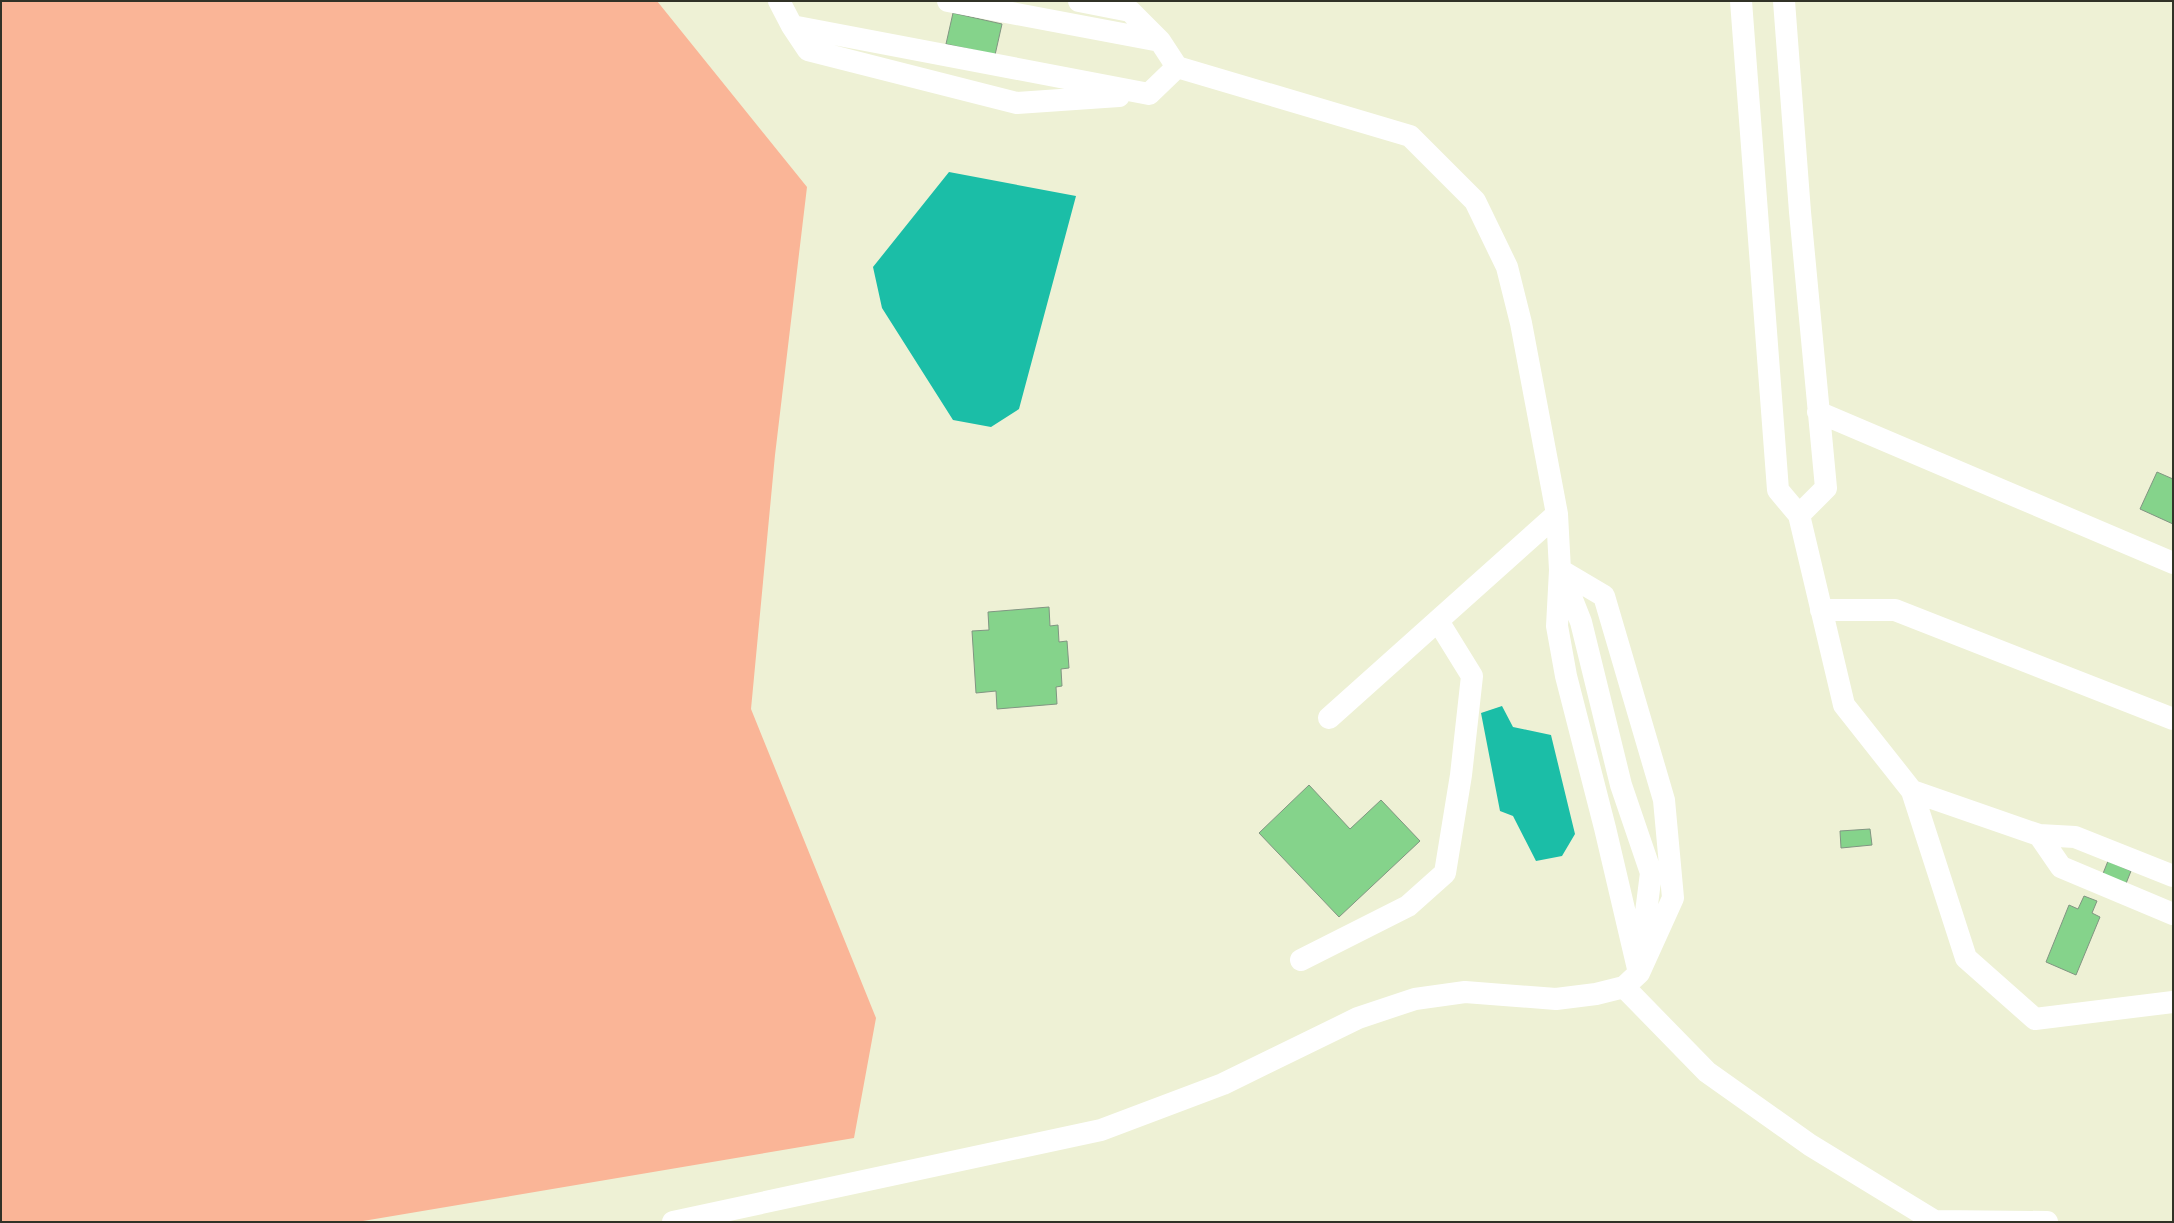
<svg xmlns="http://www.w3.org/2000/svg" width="2174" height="1223" font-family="'Fira Sans Condensed',sans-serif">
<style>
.green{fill:#fab597}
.water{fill:#1bbea7}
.building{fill:#85d38b;stroke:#819582}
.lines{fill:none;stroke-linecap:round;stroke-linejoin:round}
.minor{stroke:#fff;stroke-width:22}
</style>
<rect width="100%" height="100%" fill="#eef1d5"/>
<path class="green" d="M1,1H657L807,187L775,455L751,709L876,1018L854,1138L363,1221L1,1222Z"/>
<path class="water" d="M949,172L1076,196L1019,409L991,427L953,420L882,308L873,267Z
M1502,706L1513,727L1551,735L1575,834L1562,856L1536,861L1513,816L1500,811L1481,713Z"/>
<path class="building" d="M953,13L1002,24L995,55L946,44Z
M2157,472L2173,479V524L2140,509Z
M1049,607L1050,626L1058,625L1059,642L1067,641L1069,668L1061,669L1062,686L1056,687L1057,704L997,709L996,691L976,693L972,631L989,630L988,612Z
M1309,785L1350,829L1381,800L1420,841L1339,917L1259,833Z
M1870,829L1872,845L1841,848L1840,831Z
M2108,861L2131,871L2125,886L2102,876Z
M2084,896L2097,901L2092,913L2100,917L2076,975L2046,962L2069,905L2078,909Z"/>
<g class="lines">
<path class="minor" d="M779,1L792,26L1149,94L1177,67
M1079,1L1130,11L1160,41
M1741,1L1778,490L1799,515L1826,488L1800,212L1784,1
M792,26L808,50L1017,103L1119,96
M1818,412L2173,563
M1799,515L1844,705L1912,791L2039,835L2075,837L2173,876
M1560,570L1604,596L1664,800L1673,898L1639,973
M1562,574L1581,622L1621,785L1651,873L1641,952
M1821,610H1895L2173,719
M1329,718L1557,514
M1912,791L1966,958L2035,1019L2173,1002
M2039,835L2061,867L2173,914
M1301,960L1408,906L1445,873L1461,775L1472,676L1438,621
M1624,987L1707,1072L1810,1145L1936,1222
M1934,1221L2047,1222
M673,1222L1101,1130L1223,1084L1358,1018L1415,999L1465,992L1556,999L1596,994L1624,987L1639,973L1605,828L1566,676L1557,626L1560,570L1557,514L1521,323L1507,267L1475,201L1410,136L1177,67L1160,41L948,1"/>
</g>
<rect width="2174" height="1223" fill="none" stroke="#313227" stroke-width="4"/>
</svg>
